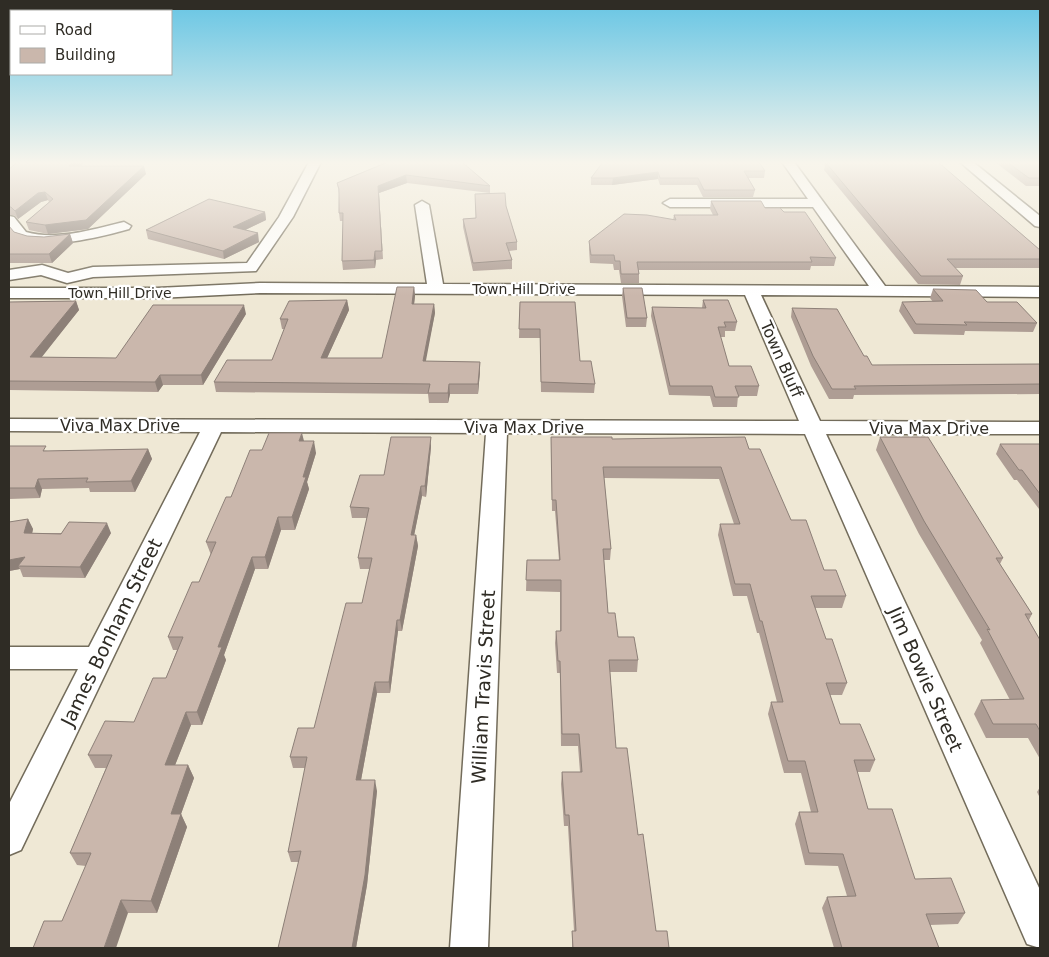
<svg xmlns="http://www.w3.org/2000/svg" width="1049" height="957" font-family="'DejaVu Sans',sans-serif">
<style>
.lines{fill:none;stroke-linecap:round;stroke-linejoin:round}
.minor-casing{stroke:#736c5b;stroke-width:3}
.minor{fill:#fff;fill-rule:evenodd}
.wall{fill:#ae9d94}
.shaded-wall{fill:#8d8078}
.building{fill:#cab7ac;stroke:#8d8078}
.labels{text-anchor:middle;stroke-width:4.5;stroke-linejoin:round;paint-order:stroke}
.far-street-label{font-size:14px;fill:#2f2c25;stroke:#fff}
.street-label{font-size:16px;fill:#2f2c25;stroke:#fff}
.near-street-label{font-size:19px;fill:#2f2c25;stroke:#fff}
</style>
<rect width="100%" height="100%" fill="#efe8d5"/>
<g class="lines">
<defs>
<path id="minor" d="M309,162H321L293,217L256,271L93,277L67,283L41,275L9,280V270L42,265L68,273L93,267L247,263L279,217Z
M782,162H794L885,286L1040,287V297L761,295L820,421L1040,422V434H826L1040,890V948L1027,944L805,434L507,433L488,948H450L486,433L221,432L21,850L9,855V804L78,669H9V647H89L200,432L9,431V419L799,421L745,295L260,293L157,298H9V288H157L260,283L427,284L415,205L422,201L429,205L443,284L869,286L813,207H670L663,203L670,199H808Z
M960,162H973L1040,216V227L1035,226Z
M9,216L14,217L26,232C57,241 94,229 124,222L131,226L129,229C108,235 21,258 9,231C8,227 9,220 9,216Z"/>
</defs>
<use href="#minor" class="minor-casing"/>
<use href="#minor" class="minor"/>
</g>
<path class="wall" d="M18,162H85L80,166L146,174L88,229L48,234L29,230L26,222L49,202L48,200L41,202L18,219L14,215H9V169Z
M369,162H462L490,186V193L407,183L379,193L383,259L376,260L375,268L343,270L342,261L343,221H340L339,213V194L337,183L382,164Z
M558,162H567V164Z
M603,162L765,171L764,178H748L755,190L753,197H703L697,185H660L658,179L612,185H591V178Z
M822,162H938L1040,250V268H955L963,276L960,285L918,284L824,170L825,166Z
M995,162H1040V186H1026Z
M711,201L765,208L784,212L836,258L834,266H811L810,270H639V283H621L619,270H614L613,264L590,263L589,250V241L673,220L674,215H713L710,209Z
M506,206L517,242V250L509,251L512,260V269L473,271L463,227V219L476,218Z
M265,212L266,220L245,230L259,242L224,259L148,239L146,230Z
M9,226L14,232L27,236L44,237L70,234L73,243L52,263H9Z
M414,287L415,296L414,304H434L435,313L425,361L480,362V371L478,394H450L448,403H429L428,394L216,392L214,382L272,360L285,329H282L280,319L347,300L349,310L327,358H382Z
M623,288L647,318L646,327H626L622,296Z
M933,289L987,302L1037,323L1033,332L965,331L964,335L914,334L899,311L902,302H933L930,298Z
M703,300L737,322L735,331H725V337H720L729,366L759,386L757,396H738L737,407H713L710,396L669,395L651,316L652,307L702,308Z
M76,301L79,310L41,357L116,358L246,314L203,385H163L158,392L9,390V302Z
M520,302L580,361L595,384L594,393L541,392L540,338H519Z
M792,308L864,356L872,365L1040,364V394L854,395L853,399H829L811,366L791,317Z
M551,437L612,439L749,449L791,520L824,570L846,596L842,608H815L826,639L847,683L842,695H830L840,724L875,760L870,772H857L868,809L915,879L965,913L958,924L930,925L939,948H834L822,908L827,897L847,896L838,866L805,865L795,824L799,812H811L801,773H784L768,714L771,702H777L759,633H757L747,596H733L718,535L720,524H734L719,479L604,478L611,549L610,560H604L608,613L618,637L638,660L637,672H610L616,748L638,835L656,931L669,948H572V931H574L568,826H564L561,784L562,772H580L578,746H561L560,673H557L555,643L556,631H560V592L526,591L527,560H559L555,511H552Z
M880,437L1003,558L1000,564L1032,614L1029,620L1040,640V759L1028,738H986L974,714L981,700H1010L980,643L982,640L919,534L876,450Z
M304,441L316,453L307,482L309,489L295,530H281L268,569H255L224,655L226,660L202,725H191L175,765H188L194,778L181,814L187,827L157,913H128L62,921L86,866L77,865L70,853L106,768H95L88,755L134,722L166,678L177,650H173L168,637L199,582L211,555L206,542L231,497L262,450Z
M1000,444H1040V509H1039L1017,480H1014L996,454Z
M9,446L48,451L148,449L152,459L135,492H90L89,488L42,489L40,498L9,499Z
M431,447L426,497L422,496L414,535H416L418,546L402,631H398L390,693H377L361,780L377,791L367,885L356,948H278L299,862H291L288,852L305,768H293L290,757L314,728L362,603L370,569H360L358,558L367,518H352L350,507L384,475Z
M28,519L33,529L32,533H111L85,578L23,577L20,569L9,571Z
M1040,787V798L1037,792Z"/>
<path class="shaded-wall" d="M74,162H85L71,174L69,166Z
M144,166L146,174L88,229L48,234L45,225Z
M658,172V179L612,185L613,178Z
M406,175L407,183L379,193L383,259L378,186Z
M45,192L48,200L41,202L18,219L15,211L38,193Z
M265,212L266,220L235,235L233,227Z
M258,233L259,242L224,259L223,251Z
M70,234L73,243L52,263L49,254Z
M375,251L376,260L375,268L374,260Z
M414,287L415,296L413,313L412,304Z
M347,300L349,310L323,367L321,358Z
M76,301L79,310L34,367L30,357Z
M434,304L435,313L424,371L423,361Z
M244,305L246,314L203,385L201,375Z
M480,362V371L478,394V384Z
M160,375L163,385L158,392L155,382Z
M449,384L450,394L448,403V393Z
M302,433L305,445L299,441Z
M431,437V447L426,497L425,486Z
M314,441L316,453L307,482L309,489L295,530L292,517L303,477Z
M148,449L152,459L135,492L131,481Z
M38,479L42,489L40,498L35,488Z
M421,486L422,496L412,546L411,535Z
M278,517L281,530L268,569L265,557Z
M28,519L33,529L30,544L24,533Z
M107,523L111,533L85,578L80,567Z
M416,535L418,546L402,631L400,620Z
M25,557L18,566L20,569L9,571V560Z
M252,557L255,569L224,655L226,660L202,725L197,712L218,647Z
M397,620L398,631L390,693L389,682Z
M375,682L377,693L359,791L356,780Z
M186,712L191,725L170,778L165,765Z
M188,765L194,778L181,814L187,827L157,913L151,901L171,814Z
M375,780L377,791L367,885L356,948H352Z
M121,900L128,913L116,948H104Z"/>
<path class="building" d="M18,162H74L69,166H144L86,220L45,225L26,222L53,199L45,192L38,193L15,211L11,207H9V169Z
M388,162H462L490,186L406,175L378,186L382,251H375L374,260L342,261L343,213H339V189L337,183Z
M603,162H759L765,171H744L755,190H704L698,178H660L658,172L613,178H591Z
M829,162H938L1040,250V259H947L963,276H921L826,163H831Z
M1007,162H1040V178H1029Z
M505,193L506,206L517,242L506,243L512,260L473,263L463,219L476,218L475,194Z
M209,199L265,212L233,227L258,233L223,251L146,230Z
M711,201H761L765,208H780L784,212H805L836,258L810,257L812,262H637L639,274H621L620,261H615L614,255H591L589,241L624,214L647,215L676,220L674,215H718Z
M9,226L14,232L27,236L44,237L70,234L49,254H9Z
M397,287H414L412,304H434L423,361L480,362L478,384H449L448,393H428L430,384L214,382L227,360H272L288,319H280L289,301L347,300L321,358H382Z
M623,288H642L647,318H627Z
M933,289L976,290L987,302H1017L1037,323L964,322L967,325L916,324L902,302L943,301Z
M703,300H728L737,322H724L726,327H718L729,366H751L759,386H735L739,397H715L712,386H670L652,307L706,308Z
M76,301L30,357L116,358L153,305H244L201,375H160L155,382L9,381V302Z
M520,302H575L580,361H591L595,384L541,382L540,329H519Z
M792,308L837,309L864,356H867L872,365L1040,364V384L854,386L856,389H832L813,356Z
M269,433H302L299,441H314L303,477H306L292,517H278L265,557H252L218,647H222L197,712H186L165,765H188L171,814H181L151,901L121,900L104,948H33L44,921H62L91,853H70L112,755H88L105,721L134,722L153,678H166L183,637H168L192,582H199L216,542H206L226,497H231L250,450H262Z
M391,437H431L425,486H421L411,535H416L400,620H397L389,682H375L356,780H375L365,875L352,948H278L301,851L288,852L307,757H290L298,728H314L346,603H362L372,558H358L369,508L350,507L360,475H384Z
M551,437H612V439L745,437L749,449H760L791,520H806L824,570H836L846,596H811L826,639H832L847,683H826L840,724H860L875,760H854L868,809H892L915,879L951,878L965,913L926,914L939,948H842L827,897L856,896L843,854L809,853L799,812H818L805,761H788L771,702H783L762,621H760L750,584H735L720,524H740L721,467H603L611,549H603L608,613H615L618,637H634L638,660H609L616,748H627L638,835L643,834L656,931H667L669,948H573L572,931H576L569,815H565L562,772H582L579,734H562L560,661H558L556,631H561V580H526L527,560H560L556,500H552Z
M880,437H928L1003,558H996L1032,614H1025L1040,640V731L1036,724H993L981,700L1024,699L987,629L990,630L924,521Z
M1000,444H1040V494L1022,470H1019Z
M9,446H46L43,451L148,449L131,481L86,482L88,478L38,479L35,488H9Z
M28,519L24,533L61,534L69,522L107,523L80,567L18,566L25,557L9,560V522Z"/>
<linearGradient id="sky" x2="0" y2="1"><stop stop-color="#66c5e4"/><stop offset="0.55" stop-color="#f8f5ec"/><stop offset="1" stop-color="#f8f5ec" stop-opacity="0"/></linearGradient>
<rect width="1049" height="296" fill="url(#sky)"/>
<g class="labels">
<g class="far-street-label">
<text x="524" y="294">Town Hill Drive</text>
<text x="120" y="298">Town Hill Drive</text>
</g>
<g class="street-label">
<text transform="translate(782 359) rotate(66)" y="6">Town Bluff</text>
<text x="120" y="431">Viva Max Drive</text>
<text x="524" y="433">Viva Max Drive</text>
<text x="929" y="434">Viva Max Drive</text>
</g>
<g class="near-street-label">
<text transform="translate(111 632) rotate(-64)" y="7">James Bonham Street</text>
<text transform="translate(926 679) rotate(66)" y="7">Jim Bowie Street</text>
<text transform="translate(483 687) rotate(-87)" y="7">William Travis Street</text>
</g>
</g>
<rect width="1049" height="957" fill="none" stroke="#2f2c25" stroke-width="20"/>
<rect x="10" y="10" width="162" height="65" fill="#ffffff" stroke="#acaba8"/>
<rect x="20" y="26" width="25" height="8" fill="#ffffff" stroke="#acaba8"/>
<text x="55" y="35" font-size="15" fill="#2f2c25">Road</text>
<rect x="20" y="48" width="25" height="15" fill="#cab7ac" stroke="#acaba8"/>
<text x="55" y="60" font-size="15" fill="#2f2c25">Building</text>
</svg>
